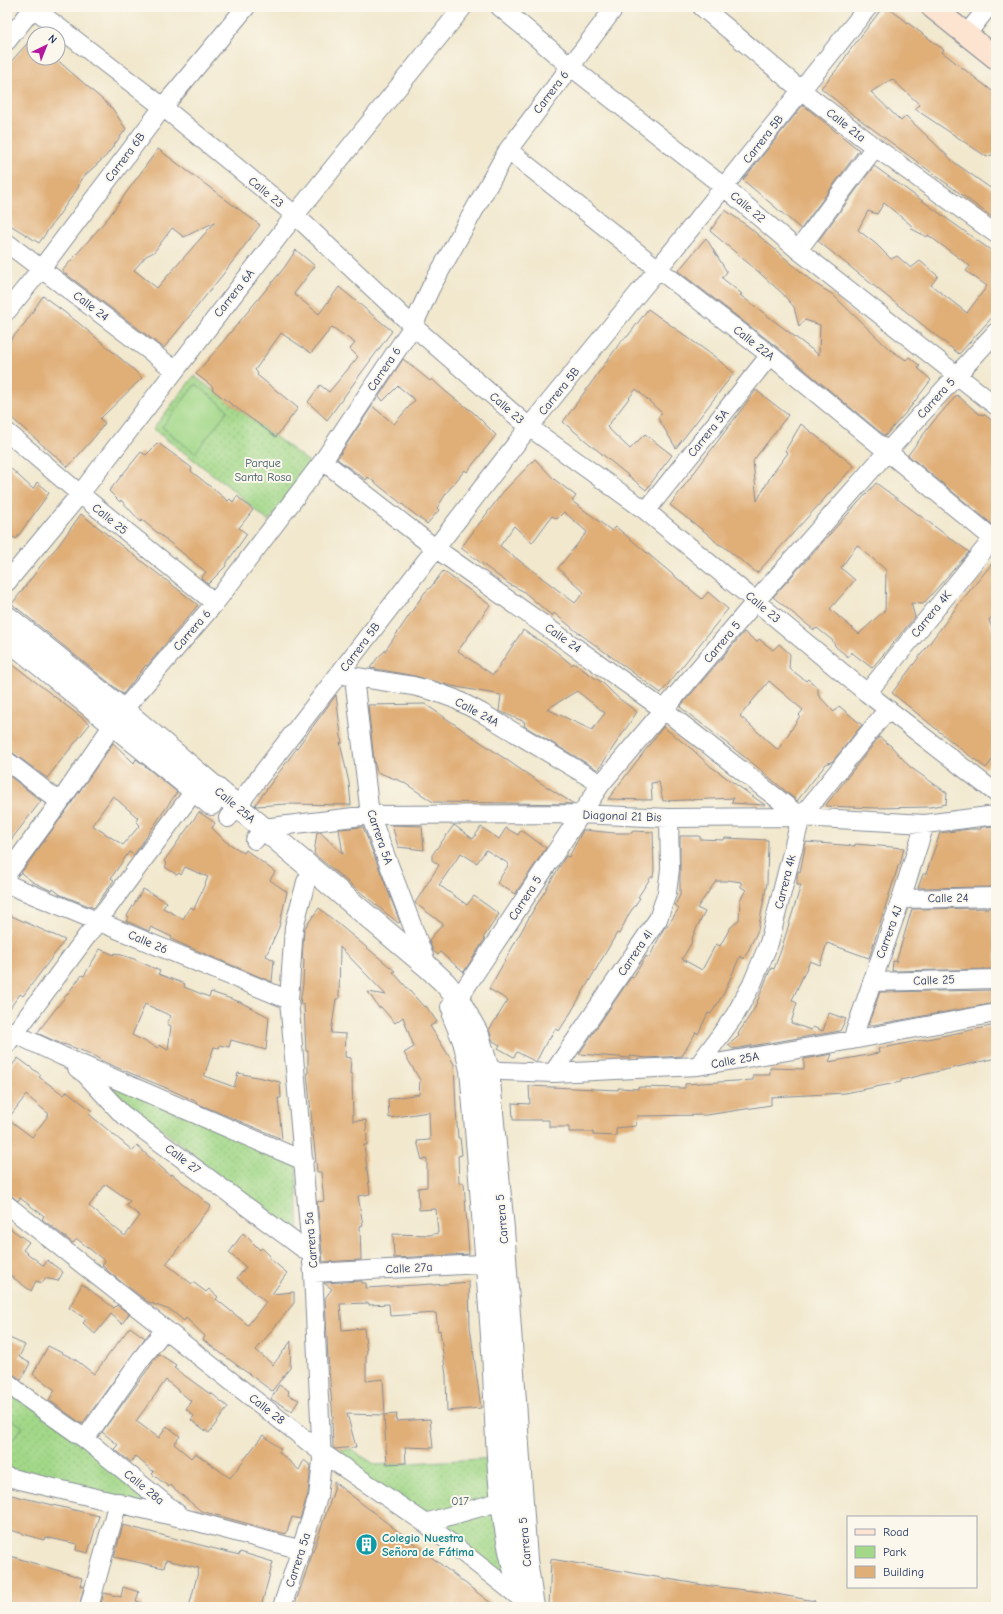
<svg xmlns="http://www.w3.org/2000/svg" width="1003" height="1614" font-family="'Comic Neue',sans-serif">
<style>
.green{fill:url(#green-dots);stroke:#5f8474}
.pitch{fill:#a3d889;stroke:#5f8474}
.building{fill:#e0af78;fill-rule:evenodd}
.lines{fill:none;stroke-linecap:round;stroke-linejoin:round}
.minor-casing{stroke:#868c96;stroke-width:20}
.tertiary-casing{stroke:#868c96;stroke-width:24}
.secondary-casing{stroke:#868c96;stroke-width:24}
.minor{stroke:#fff;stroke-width:18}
.tertiary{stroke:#fff;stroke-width:22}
.secondary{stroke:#fde4d1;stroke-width:22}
.labels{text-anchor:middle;stroke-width:4;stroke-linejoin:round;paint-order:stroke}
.street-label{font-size:12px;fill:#1b2f5e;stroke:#fbf7ec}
.park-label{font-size:12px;fill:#3d5969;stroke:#fbf7ec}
.culture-label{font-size:12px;font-weight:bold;fill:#0d838f;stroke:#fbf7ec;text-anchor:start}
</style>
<defs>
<pattern id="green-dots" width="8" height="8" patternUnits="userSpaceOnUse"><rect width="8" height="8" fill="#a3d889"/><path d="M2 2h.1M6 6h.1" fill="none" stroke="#8cba79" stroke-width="1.8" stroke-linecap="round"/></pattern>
</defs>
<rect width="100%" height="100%" fill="#fbf7ec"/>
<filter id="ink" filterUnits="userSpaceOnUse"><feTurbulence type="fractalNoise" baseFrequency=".025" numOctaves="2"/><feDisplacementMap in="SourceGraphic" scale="8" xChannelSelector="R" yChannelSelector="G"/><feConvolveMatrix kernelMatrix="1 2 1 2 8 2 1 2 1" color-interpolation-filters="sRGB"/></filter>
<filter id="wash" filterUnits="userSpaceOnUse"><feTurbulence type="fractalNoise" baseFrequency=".012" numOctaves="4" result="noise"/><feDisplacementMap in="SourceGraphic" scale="16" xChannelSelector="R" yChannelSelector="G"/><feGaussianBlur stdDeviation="0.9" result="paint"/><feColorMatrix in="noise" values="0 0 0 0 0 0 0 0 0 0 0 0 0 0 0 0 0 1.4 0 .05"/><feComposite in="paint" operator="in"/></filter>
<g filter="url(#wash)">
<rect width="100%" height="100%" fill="#f1e8ce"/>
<path class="green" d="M194,376L309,462L279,509L268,521L228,486L153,429Z
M102,1080L296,1163L299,1233L297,1240Z
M7,1375L183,1518L7,1477Z
M350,1449L376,1465L497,1458L512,1593L328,1451Z"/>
<path class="pitch" d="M196,384L228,410L195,453L162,427Z
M7,1416L23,1427L7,1446Z"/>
<g id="blocks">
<path class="building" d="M883,7H887L944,50L942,52L996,94V153L987,157L915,109L920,105L892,79L871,92L901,121L906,116L955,163L996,192V220L851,113L821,88L839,67L848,53Z
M34,36V58H55L112,108L126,129L106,156L81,179L78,188L39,243L7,223V66Z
M803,105L859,150L801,229L743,180Z
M158,149L260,225L224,273L164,348L62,271L108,218ZM215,222L157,288L134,270L146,256L154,252L172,228L184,237Z
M874,166L996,254V313L959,354L818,241ZM884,203L911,225L912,229L927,237L928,235L970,266L966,271L987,286L967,313L931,285L938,276L920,261L911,268L897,256L891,259L876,244L858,230L868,211L877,214Z
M725,210L749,227L814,283L832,294L889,349L906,360L909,357L920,366L918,368L931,380L909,409L885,436L777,347L678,271L706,238L727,272L722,278L742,294L740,295L819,355L820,325L805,320L799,327L794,307L782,293L754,268L710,231Z
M296,250L315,266L294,294L319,314L339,287L392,331L327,420L308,402L320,385L329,392L358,357L350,349L355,343L332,327L311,353L281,333L255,370L258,373L257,375L298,408L276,437L223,398L212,389L213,387L196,374L284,268Z
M43,296L80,324L133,369L142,378L100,419L105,423L96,435L68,467L7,414V344L25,323Z
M648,309L715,357L734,373L676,448L658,418L662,413L636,389L607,427L630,449L645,434L672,455L646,490L563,422L622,340L628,336Z
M403,359L430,381L432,379L446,392L474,413L496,435L467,472L465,470L447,492L437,508L439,510L427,524L368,477L366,480L337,459L372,406L394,424L415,400L398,386L383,401L379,396Z
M756,390L788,415L753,461L757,501L772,474L788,453L785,451L801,424L854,466L757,573L723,546L718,544L709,535L670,505Z
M957,395L979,414L985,415L996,424V522L993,525L908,455L932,423Z
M158,443L192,468L191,471L228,501L230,499L233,502L237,496L253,510L239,528L247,534L225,565L226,566L208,584L201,578L206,572L142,520L141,522L121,500L120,502L109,491L141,452L146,455Z
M535,459L554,479L576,496L572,501L612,531L616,527L702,599L708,592L728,609L661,693L576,631L554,613L552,616L523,591L509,584L461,548L503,492ZM564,512L587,532L558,568L584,592L575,603L500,546L514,526L532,543L552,516L557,519Z
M7,465L33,489L37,482L49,493L16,539L7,533Z
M876,483L969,552L923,604L911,603L915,617L872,668L851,652L848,657L836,647L832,640L817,628L814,630L773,597ZM857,545L886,570L885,610L859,634L830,609L855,580L841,568Z
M81,514L198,605L147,666L146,665L123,694L12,604L42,564L58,546Z
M996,559V612L989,620L996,638V755L986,768L962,750L892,693L962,600Z
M443,571L490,605L458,651L493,675L523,630L554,650L572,665L573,663L604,684L617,697L637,712L598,770L524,726L525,722L499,711L501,695L451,686L415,676L370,668L378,657L385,651L425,592L431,587ZM577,691L605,713L592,730L547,709Z
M744,632L757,642L759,639L773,650L779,644L790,654L789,668L806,681L808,679L818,688V695L834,712L839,706L862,725L833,761L826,764L797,801L756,766L680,707ZM769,681L803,710L799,715L800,716L778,750L740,716Z
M7,660L90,724L47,778L13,753L7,751Z
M336,695L342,744L340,742L349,783L351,805L287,804L256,806L255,805Z
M425,704L533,778L574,804L433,802L403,782L377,772L374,761L368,705Z
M663,727L693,750L710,766L765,805L731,803L734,798L663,801L659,782L651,783L652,800L608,799Z
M879,737L891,746L910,767L947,793L946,804L930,807L876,808L825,806Z
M113,743L134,763L136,759L177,792L134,855L129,852L111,878L114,880L94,908L61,895L53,889L52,891L33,882L21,873L68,808ZM113,796L138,818L136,821L140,825L123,845L92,825Z
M7,774L41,801L7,845Z
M199,812L215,823L212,828L225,841L244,853L246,850L275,872L270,880L287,892L279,927L266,956L274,960L272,982L184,945L171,939L172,937L151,927L149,931L126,921L129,917L127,916L143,889L167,902L163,908L183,919L190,907L194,909L208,877L185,867L181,875L179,873L177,875L165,867L167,864L164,861Z
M392,825L422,826L424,850L398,847Z
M454,825L473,839L481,827L499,839L506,828L518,835L521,830L546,848L515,894L497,883L509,864L486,850L477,863L461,853L439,885L467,905L474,896L499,914L483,938L485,939L464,972L440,952L438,955L433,951L429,940L443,924L415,903L439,865L432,860V855Z
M996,826V887L918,888L923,874H926L940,833L970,829H981V827Z
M363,827L400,922L398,923L314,854L317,832H320L343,854L339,829Z
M583,830L615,833H632V831L653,832L654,870L653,877H651L638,897L640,898L629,914L619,934L617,933L570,1014L559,1031L555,1029L549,1040L548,1039L536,1062L517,1052L514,1057L498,1048L500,1045L493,1041L489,1030L508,1000L489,989L531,914L566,856L569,857Z
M680,836H700V839L724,840L725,838L768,840L767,883L758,930L744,959L740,956L724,993L711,1014L708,1013L698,1034L696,1032L682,1056L647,1058L630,1056V1058L579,1054L631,977L633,978L646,956L649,958L664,928L666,927H667L679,908L675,905L680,895ZM728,880L741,882V887L746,890L740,900L739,920L730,928L720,946L716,944L702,970L682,959L692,942L691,941L696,929L705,912L697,908L716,881H728Z
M806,842L855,846V844L904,848L900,865H898L897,870L869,958L827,943L820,965L810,961L792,1000L797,1003L791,1023L811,1030L813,1027L823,1031L829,1013L846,1019L840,1031L733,1049L728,1045L739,1036L738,1034L754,1009L771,968L774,969L781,950L801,885H797V874L798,871L800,872Z
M319,908L395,971L393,972L424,1007L426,1006L437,1022L430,1026L454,1064L456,1109L458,1138H460L462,1155L458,1156L459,1183H464L469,1254L394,1258L393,1234L430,1235L438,1233L436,1209L419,1210L418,1188L427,1187V1159L422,1160L417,1141L430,1140L429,1112L389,1118L388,1099L419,1094L420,1080L404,1053L414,1047L403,1017L395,1023L381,1007L379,1008L368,992L386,995L340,947L339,999H336L331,1033L346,1034L345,1057L351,1058L350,1074H352L353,1121L366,1120L367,1145H364L370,1194L358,1196L363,1225L360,1226L361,1260L323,1262L317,1202L324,1201L321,1172H317L307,1073H308V1051H306L304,1005L300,1004L303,983L304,959H302L304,929Z
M996,908V969L892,971L893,961L896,962L912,909Z
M7,914L65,940L23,996L20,994L7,1012Z
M100,949L114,955L115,953L134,959L160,971L158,974L185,984L184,987L209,997L211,992L240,1002L269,1017L266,1050L231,1040L229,1047L220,1045L219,1048L214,1047L204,1076L234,1087L238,1073L280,1082L281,1098H278L282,1139L196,1103L197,1102L171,1090L104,1062L91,1054L64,1044V1045L37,1033L82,975L84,976ZM145,1004L171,1016L167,1024L171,1026L168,1050L159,1045L158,1048L132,1035Z
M996,990V1003L873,1025H868L880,992Z
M996,1025V1058L918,1076L901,1080V1082L845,1093L771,1097V1105L707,1115L637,1116L636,1126L616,1128V1136L593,1135V1132H569V1127H549V1120H513L512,1103L530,1104L529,1086L618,1090V1088L638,1089V1087L685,1088V1084L753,1080V1075H770V1068L804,1069V1059L832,1054L829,1062L879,1053L878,1049Z
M18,1058L41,1075L39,1077L64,1095L67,1091L92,1111L89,1114L133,1151L137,1146L171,1176L172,1174L211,1206L166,1264L192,1284L193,1282L206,1292L209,1289L218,1297L216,1299L248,1325L266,1302L237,1278L246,1267L229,1253L243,1233L260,1250L262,1248L270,1256L269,1258L287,1273L272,1294L294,1292V1303L256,1350L273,1365L291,1341L290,1368L272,1391L203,1340L205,1336L186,1318L184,1321L172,1311L148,1302L111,1274L102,1265L105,1261L77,1239L73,1243L42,1219L44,1216L20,1198L18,1201L13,1197L7,1195V1072ZM26,1095L49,1114L32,1137L8,1119ZM106,1184L130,1201L126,1205L140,1216L125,1236L89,1206Z
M7,1226L29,1242L23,1250L44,1266L47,1260L63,1272L58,1281L45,1278L42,1283L36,1281L31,1291L7,1273Z
M362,1281V1283H366V1288L433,1284V1285L469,1282L470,1327L481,1408L447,1411L446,1376L440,1330L438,1331L436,1313L390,1316L389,1304L369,1305V1303L340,1304L342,1330L364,1328L367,1353L366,1354V1381L383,1379L385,1415L397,1414L396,1421L430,1419L433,1448L405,1447L406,1463L387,1464L384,1415L347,1414L356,1447L335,1449L333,1447L332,1419H333L328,1358L325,1298L332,1289L324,1283Z
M82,1284L114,1308L117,1305L129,1314L122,1324L111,1314L95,1334L83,1323L86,1319L69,1308Z
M130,1327L145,1338L82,1424L49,1400L55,1390L33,1374L48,1346L76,1360L94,1374Z
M7,1337L25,1345L19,1357L30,1363L21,1380L13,1374L7,1372Z
M159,1354L176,1365L174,1368L210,1394L211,1393L228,1407L209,1433L191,1420L194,1416L186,1409L191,1401L166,1380L136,1421L159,1438L167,1426L180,1436L174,1444L191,1458L195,1453L230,1478L263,1435L281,1449L279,1452L299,1470L304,1460L311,1466L308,1494L300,1519L292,1517L286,1534L201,1511L170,1485L169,1487L152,1474L154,1472L135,1456L131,1462L114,1449L118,1445L102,1432Z
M279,1385L289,1391L288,1395L299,1400L292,1411L271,1399Z
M334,1482L496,1607H294L334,1490Z
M7,1494L99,1516L88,1553L76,1550L77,1544L45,1537L44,1540L7,1529Z
M123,1525L239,1555L240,1552L273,1562L261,1607H189L199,1568L166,1560L164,1568L114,1557Z
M7,1555L82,1578L80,1586L84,1587L79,1607H18L7,1604Z
M551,1559L703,1585L770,1593L815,1601L814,1607H549Z
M123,1587L139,1592L136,1601L143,1603L142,1607H100L104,1593L121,1597Z"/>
</g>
</g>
<g filter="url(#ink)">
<use href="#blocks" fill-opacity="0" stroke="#868c96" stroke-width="1"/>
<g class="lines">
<defs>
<path id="minor" d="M32,7L163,107L295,215L413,326L529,427L646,511L867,693L996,793
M500,7L570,66L724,187L798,250L996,406
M702,7L801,90L875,147L996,234
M966,35L988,7
M7,41L34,7
M508,150L658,269L770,355L996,541
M7,243L175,370
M798,250L875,147
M7,311L41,269L163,107L246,7
M7,432L80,494L215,603
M323,461L435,548L664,710L801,817
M646,511L770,355
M7,582L80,494L295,215L463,7
M344,675L413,686L433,691L455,699L482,713L601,784
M354,677L370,815L428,967
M867,693L996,535
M7,761L60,802
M228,818L529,427L658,269L868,7
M255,840L263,828L370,815L580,814L669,818L801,817L925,824L996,815
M7,874L60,802L123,710L215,603L323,461L413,326L431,287L508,150L615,7
M7,884L289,1000
M901,899L996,897
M872,982L996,979
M450,1007L458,999L601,784L756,601L887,452L996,332
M7,1030L62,1056L304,1161
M852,1040L901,899L925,824
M7,1044L203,779
M698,1066L735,1015L752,984L769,943L801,817L888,709
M77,1068L85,1074L122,1114L312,1255
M476,1070L553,1073L698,1066L852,1040L996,1013
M553,1073L658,919L667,893L670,869L669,818
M7,1205L321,1452L425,1523L532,1607
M313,1273L500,1263
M7,1382L20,1393L85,1439L183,1518L302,1550
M85,1439L141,1359L165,1329
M7,1477L177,1517
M425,1523L502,1501
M89,1607L118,1502
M282,1607L318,1497L322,1461L313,1273L289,1000L294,927L306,882L313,870"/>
<path id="tertiary" d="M7,617L123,710L428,967L445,983L458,999L478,1035L488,1070L503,1229L526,1560L533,1607
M7,638L211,804
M454,1017L464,1041L471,1070C479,1164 487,1257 493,1351C497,1427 496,1506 517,1579"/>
<path id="secondary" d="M932,7L996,58"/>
</defs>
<use href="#minor" class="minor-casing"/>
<use href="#tertiary" class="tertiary-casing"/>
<use href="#secondary" class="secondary-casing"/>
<use href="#minor" class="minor"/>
<use href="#tertiary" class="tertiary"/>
<use href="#secondary" class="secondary"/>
</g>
</g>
<defs>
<symbol id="building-disc" viewBox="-11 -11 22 22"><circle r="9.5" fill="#0f9aa8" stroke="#fbf7ec"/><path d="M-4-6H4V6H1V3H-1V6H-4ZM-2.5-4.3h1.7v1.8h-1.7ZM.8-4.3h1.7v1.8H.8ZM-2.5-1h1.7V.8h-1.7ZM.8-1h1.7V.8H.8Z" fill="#fff"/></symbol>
</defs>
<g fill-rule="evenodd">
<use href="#building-disc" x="354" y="1532" width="25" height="25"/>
</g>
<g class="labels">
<g class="street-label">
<text transform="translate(551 92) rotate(-53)" y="4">Carrera 6</text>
<text transform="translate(846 125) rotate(38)" y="4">Calle 21a</text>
<text transform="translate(763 139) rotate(-52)" y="4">Carrera 5B</text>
<text transform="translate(125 157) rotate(-53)" y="4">Carrera 6B</text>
<text transform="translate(266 192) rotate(39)" y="4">Calle 23</text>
<text transform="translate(748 207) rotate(40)" y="4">Calle 22</text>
<text transform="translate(234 293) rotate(-52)" y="4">Carrera 6A</text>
<text transform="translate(91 306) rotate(37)" y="4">Calle 24</text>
<text transform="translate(754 343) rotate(38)" y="4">Calle 22A</text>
<text transform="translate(384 369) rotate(-56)" y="4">Carrera 6</text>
<text transform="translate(559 391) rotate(-51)" y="4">Carrera 5B</text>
<text transform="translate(936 398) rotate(-48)" y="4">Carrera 5</text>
<text transform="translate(507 408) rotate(41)" y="4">Calle 23</text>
<text transform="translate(708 433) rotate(-51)" y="4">Carrera 5A</text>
<text transform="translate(110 519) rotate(39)" y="4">Calle 25</text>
<text transform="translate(763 607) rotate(40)" y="4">Calle 23</text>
<text transform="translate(931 614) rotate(-51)" y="4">Carrera 4K</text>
<text transform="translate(192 630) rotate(-49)" y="4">Carrera 6</text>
<text transform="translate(563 638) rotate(35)" y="4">Calle 24</text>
<text transform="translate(722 642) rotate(-50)" y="4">Carrera 5</text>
<text transform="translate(360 647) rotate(-53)" y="4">Carrera 5B</text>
<text transform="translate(477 712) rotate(28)" y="4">Calle 24A</text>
<text transform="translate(235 805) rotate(40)" y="4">Calle 25A</text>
<text transform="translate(622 816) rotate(2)" y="4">Diagonal 21 Bis</text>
<text transform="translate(380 837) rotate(71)" y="4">Carrera 5A</text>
<text transform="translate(785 882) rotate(-76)" y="4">Carrera 4k</text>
<text transform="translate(525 898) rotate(-57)" y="4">Carrera 5</text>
<text transform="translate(948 898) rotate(-1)" y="4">Calle 24</text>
<text transform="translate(889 932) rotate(-70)" y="4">Carrera 4J</text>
<text transform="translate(148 942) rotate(23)" y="4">Calle 26</text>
<text transform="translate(635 953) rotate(-56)" y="4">Carrera 4l</text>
<text transform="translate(934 980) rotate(-2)" y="4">Calle 25</text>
<text transform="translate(735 1060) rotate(-10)" y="4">Calle 25A</text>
<text transform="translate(183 1159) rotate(37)" y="4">Calle 27</text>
<text transform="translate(502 1219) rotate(-95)" y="4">Carrera 5</text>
<text transform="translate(311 1240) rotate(-95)" y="4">Carrera 5a</text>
<text transform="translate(409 1268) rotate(-3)" y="4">Calle 27a</text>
<text transform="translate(267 1409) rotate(38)" y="4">Calle 28</text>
<text transform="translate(144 1487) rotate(39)" y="4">Calle 28a</text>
<text transform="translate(525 1542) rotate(-95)" y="4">Carrera 5</text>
<text transform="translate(298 1560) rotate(-72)" y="4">Carrera 5a</text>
</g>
<g class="park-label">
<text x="263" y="467">Parque<tspan x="263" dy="14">Santa Rosa</tspan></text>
<text x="460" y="1505">017</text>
</g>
<g class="culture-label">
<text x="382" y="1542">Colegio Nuestra<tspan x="382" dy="14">Señora de Fátima</tspan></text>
</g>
</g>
<rect width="1003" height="1614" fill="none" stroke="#fbf7ec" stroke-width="24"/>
<rect x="847" y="1516" width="130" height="72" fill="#fbf7ec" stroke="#a1a7b3"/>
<rect x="855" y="1529" width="20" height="6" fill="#fde4d1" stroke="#a1a7b3"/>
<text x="883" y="1536" font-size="12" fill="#1b2f5e">Road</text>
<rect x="855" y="1546" width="20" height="12" fill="#a3d889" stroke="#a1a7b3"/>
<text x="883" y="1556" font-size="12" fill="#1b2f5e">Park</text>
<rect x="855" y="1566" width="20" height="12" fill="#e0af78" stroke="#a1a7b3"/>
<text x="883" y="1576" font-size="12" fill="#1b2f5e">Building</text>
<g transform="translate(46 46) rotate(43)"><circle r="19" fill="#fbf7ec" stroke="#a1a7b3"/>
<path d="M0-3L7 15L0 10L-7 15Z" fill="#b5179e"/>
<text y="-6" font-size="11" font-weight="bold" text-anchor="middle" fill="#1b2f5e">N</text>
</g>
</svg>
